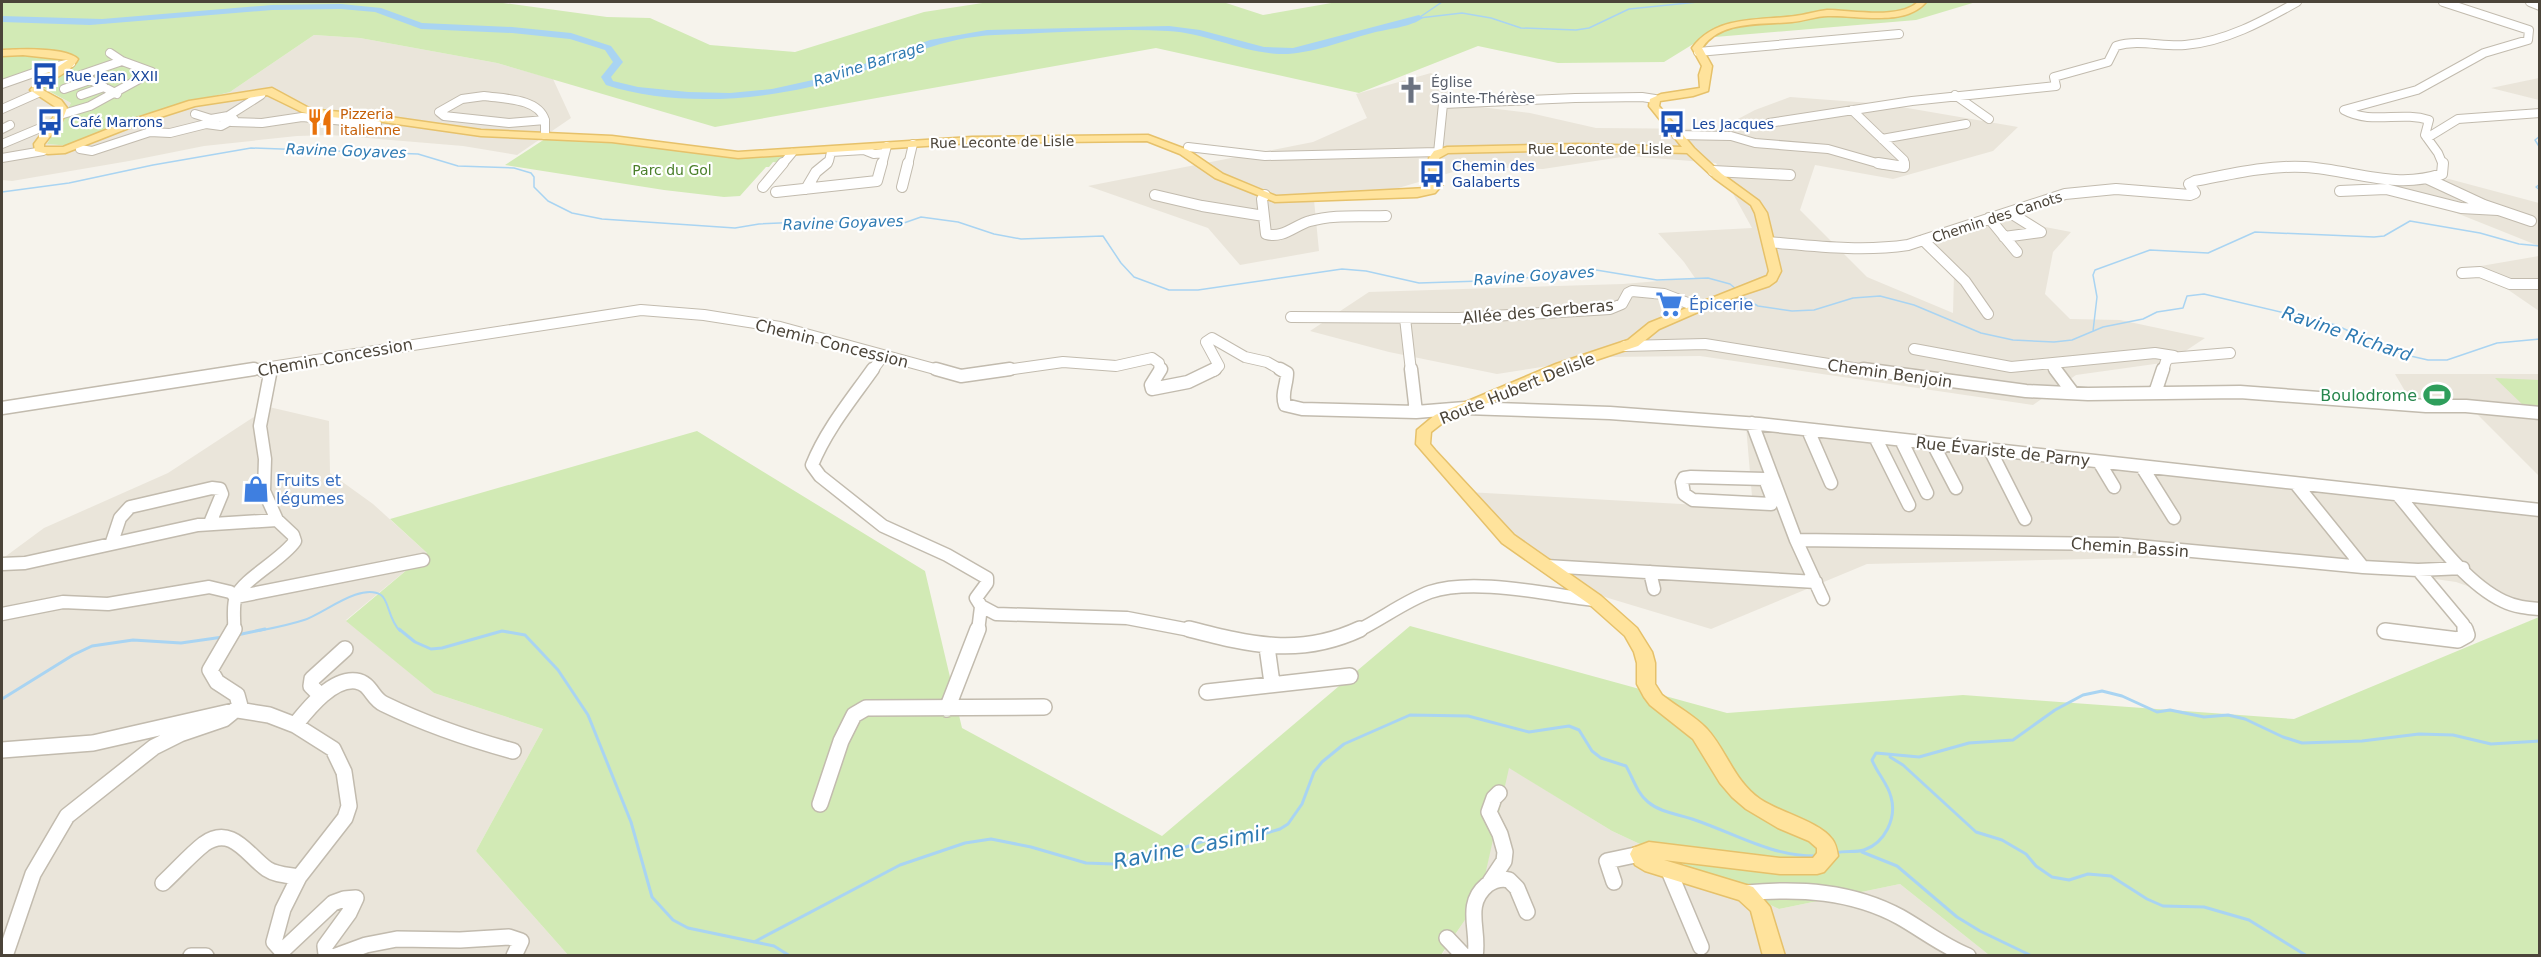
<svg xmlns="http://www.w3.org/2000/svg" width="2541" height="957" font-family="'DejaVu Sans',sans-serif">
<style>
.residential{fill:#eae5da}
.green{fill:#d2eab5}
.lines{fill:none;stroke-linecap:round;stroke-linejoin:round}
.stream-far2{stroke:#a9d4f2;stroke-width:1.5}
.stream-far1{stroke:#a9d4f2;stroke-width:2}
.stream{stroke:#a9d4f2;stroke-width:3}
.river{fill:#a9d4f2;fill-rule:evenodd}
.minor-far3-casing{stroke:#c2bbae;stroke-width:10}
.minor-far2-casing{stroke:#c2bbae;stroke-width:12}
.minor-far1-casing{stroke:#c2bbae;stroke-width:15}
.minor-casing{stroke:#c2bbae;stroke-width:18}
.major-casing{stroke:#e6c16a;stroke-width:3}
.minor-far3{stroke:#fff;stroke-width:8}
.minor-far2{stroke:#fff;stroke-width:10}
.minor-far1{stroke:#fff;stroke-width:12}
.minor{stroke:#fff;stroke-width:15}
.major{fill:#ffe39c;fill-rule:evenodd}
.labels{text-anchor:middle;stroke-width:4.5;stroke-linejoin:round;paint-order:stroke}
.far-transit-label{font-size:14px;fill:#164399;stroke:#fff;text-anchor:start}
.far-worship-label{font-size:14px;fill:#5b616d;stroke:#fff;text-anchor:start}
.far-food-label{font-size:14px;fill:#c56008;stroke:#fff;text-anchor:start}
.far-street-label{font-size:14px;fill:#4b4439;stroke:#fff}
.far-park-label{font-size:14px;fill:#4a7f2a;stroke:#fff}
.far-water-label{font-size:15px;font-style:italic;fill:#2e7ab2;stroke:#fff}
.shop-label{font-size:16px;fill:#366cbe;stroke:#fff;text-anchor:start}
.street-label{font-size:16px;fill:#4b4439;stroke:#fff}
.leisure-label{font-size:16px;fill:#27864d;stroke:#fff;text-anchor:end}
.water-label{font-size:18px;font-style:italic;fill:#2e7ab2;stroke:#fff}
.near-water-label{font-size:21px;font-style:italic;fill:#2e7ab2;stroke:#fff}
</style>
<rect width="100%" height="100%" fill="#f6f3ec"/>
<path class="residential" d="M314,35L360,38L497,63L553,79L571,118L517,155L463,146L331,135L297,136L204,146L129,161L12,181L2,180V85L51,66L63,70L49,92L71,103L47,144L71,146L163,109L230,92Z
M1431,73L1442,81L1456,104L1530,113L1596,128L1719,129L1755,110L1790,97L1884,104L2018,127L1993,151L1893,179L1815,165L1800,210L1867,277L1953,313L1954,273L1931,239L1997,218L2071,232L2053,252L2045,294L2070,319L2120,320L2205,338L2169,362L2076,375L2033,405L1700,356L1606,357L1497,374L1389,352L1310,331L1369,292L1623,284L1695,278L1684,262L1658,233L1752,228L1716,163L1628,156L1543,169L1470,167L1371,196L1314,200L1319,251L1240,265L1208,228L1088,186L1313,142L1367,118L1356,94Z
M2539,78V100L2491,88Z
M2449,179L2539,203V246L2389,186Z
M2539,256V311L2475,267Z
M2395,374H2539V476L2472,409L2412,403Z
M269,407L329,421L330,473L373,504L427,553L346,620L434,693L543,729L476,851L568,955H2V559L44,528L168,473Z
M1746,426L2539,510V611L2456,582L2268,555L1867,564L1711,629L1575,588L1467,492L1753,508Z
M1508,767L1612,831L1779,909L1900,884L1989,955L1441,956L1480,897Z"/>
<path class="green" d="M2,2H496L607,17L650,18L710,45L795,52L924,12L989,2H1223L1263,15L1337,2H1976L1916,20L1703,38L1664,62L1558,63L1478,46L1359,93L1156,48L715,127L497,63L360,38L314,35L230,92L163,109L71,146L47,144L71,103L43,88L63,71L51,66L2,85Z
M548,137L584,138L725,156L787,154L781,163L773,162L769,167H766L740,196L724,197L664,190L505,165Z
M2495,378L2539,380V406H2524Z
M697,431L925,571L962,728L1162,836L1410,626L1727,713L1963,695L2294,719L2539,617V955H1989L1900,884L1779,909L1612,831L1509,768L1480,898L1441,955H568L476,851L543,729L434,693L346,621L427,553L390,519Z"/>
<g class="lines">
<path class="stream-far2" d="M1420,17L1442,2
M1419,18L1462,13L1491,18L1521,28L1576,30L1589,28L1629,9L1698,2
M2540,136L2535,140L2540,148
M2540,184L2536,187L2540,190
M2,192L69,183L153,165L251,148L418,154L458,166L514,168L531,173L534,177V187L548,201L572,213L602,219L735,228L759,224L827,221L861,223L882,221L901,224L921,217L958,222L994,234L1021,239L1103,236L1121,263L1134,277L1169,290H1198L1342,269L1366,271L1419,283L1512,280L1590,269L1657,280L1708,278L1730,284L1736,289
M1737,294L1758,306L1792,311L1814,310L1853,298L1880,296L1914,305L1981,333L2013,340L2054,342L2072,340L2103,327L2143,319L2157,312L2183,308L2187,296L2204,294L2336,325L2393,352L2428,360H2447L2497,343L2540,339
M2093,331L2097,297L2093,275L2095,270L2150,250L2208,253L2255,232L2374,237L2384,236L2410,221L2480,233L2519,244L2540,246"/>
<path class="stream-far1" d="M258,631C273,628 289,625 304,620C323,614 361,582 381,595C389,600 388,619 400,631"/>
<path class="stream" d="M399,629L415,642L431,649L442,648L502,631L525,635L558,670L588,715L631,822L652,897L673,920L688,928L774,946L790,956
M237,635L265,629
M2,699L73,655L92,646L133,640L181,643L223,637
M1890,757L1903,765L1976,832L2002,840L2026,854L2036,866L2052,877L2069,880L2088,874L2111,876L2147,899L2163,906L2204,907L2249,920L2307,956
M1862,852L1897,866L1957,917L1980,931L2032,956
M1836,853C1845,850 1855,853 1864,850C1885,843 1897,818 1891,797C1888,784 1877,773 1872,760L1876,753L1919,757L1969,743L2013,740L2055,710L2083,695L2102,691L2122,696L2157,712L2170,710L2204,717L2228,715L2245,719L2283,737L2302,743L2362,741L2419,734L2453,735L2491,744L2540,741
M754,942L900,865L965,843L991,839L1031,847L1086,863L1113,864L1174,851L1207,840L1250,838L1280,829L1288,824L1302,804L1314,772L1322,762L1344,744L1410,715L1468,716L1529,732L1569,726L1579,730L1592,751L1601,758L1626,766C1633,778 1637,793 1648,802C1661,813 1679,814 1695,820C1736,834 1771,856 1815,856"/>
<path class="river" d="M341,4L381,8L422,23L512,27L571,33L611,46L623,62L611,77L613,81L638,87L688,92L730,93L772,89L831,76L930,40L987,30L1169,26L1200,30L1264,47L1293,48L1419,15L1423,18C1411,27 1387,29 1372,33C1342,41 1309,55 1279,54C1241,52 1206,33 1168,31C1111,28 1052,33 995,35C943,37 900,59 852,75C779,100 680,109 606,85L601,77L613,62L605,50L570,39L512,33L421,29L375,12L341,9L272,10L90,25L2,22V16L102,19L272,5Z"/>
<defs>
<path id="minor-far3" d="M2530,2L2540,6
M1698,52L1899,34
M81,75L117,94
M81,75L122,61
M2,84L45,69L71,63
M64,89L90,80
M81,95L104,87
M1955,95L1989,119
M484,96C504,99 538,98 545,120L509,123L444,116L439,112L462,99Z
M2,109L38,93
M1852,110L1904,160V165
M195,114L211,119
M60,115L90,106L152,72L122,61L110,53
M228,116L234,119L221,126L206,124L211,119Z
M228,116L261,95
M231,122L262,123L302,117L377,124
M1769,123L1912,101L2056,86L2054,77L2108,62L2116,46C2139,39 2162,47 2185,45C2225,42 2263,21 2297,2
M2,129L10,125
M545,135V120
M1676,135L1731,136L1755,143L1828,149L1884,165
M2427,138L2458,119L2540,113
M1882,139L1966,124
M2,144L57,121
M1188,147L1265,156L1438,152
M80,149L92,151L150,132L170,133L206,124
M1438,153L1443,104L1575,98L1642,97L1655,99
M2,158L43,151
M782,165L792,153
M825,165L829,161L831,152L864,150L874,154L885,153
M882,165L887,146
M908,165L913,144
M2443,165L2438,153L2425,135L2429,120C2400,111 2372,125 2344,110L2417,90L2484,53L2528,40L2529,30L2443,2"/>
<path id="minor-far2" d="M1878,163L1904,167V163
M1713,171L1790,175
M2428,179L2484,205L2531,221
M763,187L783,163
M902,187L908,163
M806,189L816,172L827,163
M2340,191L2386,189L2461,208L2498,210
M776,192L877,181L882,163
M1155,195L1202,206L1264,216
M1265,195L1262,199L1266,234C1283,239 1295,225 1310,221C1334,214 1361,217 1386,216
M1989,218L2017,252
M2004,237L2041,232L2009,212
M1923,240L1965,281L1988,314
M1768,242C1815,246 1861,252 1908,245L2065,194L2116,189L2190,195L2195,193L2189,184L2195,181C2231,174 2269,165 2305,167C2353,170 2395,190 2442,174L2443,163
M2462,273L2480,272L2510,284H2540
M1291,317L1459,318L1610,309L1622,304L1628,293L1632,291L1664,294L1698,307
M1405,318L1411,371
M1625,346L1705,344L1872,371
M1914,349L2011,367L2155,353L2174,356
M2051,364L2056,371
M244,371L641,310L704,315L780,327L942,371
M872,371L883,356
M999,371L1063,362L1116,366L1152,358L1159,363L1160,371
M1214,371L1219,366L1206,342L1212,338L1245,357L1267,362L1283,371
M2163,371L2166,361L2170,358L2230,353"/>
<path id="minor-far1" d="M873,369C851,400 826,430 812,465L820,476L883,526L947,555L987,578V583L976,598L981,606L996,614L1127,618L1195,631
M936,369L961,376L1010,369
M1161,369L1151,385L1152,389L1188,382L1215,369
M1280,369L1287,373C1287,385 1281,393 1285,405L1302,409L1416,412L1465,408L1610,413L1759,424L2540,510
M1411,369L1416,412
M1863,369L2026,391L2088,394L2240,392L2426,406H2466L2540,413
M2055,369L2073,393
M2155,393L2163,369
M2,408L254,369
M1752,423L1796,540L1823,599
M1808,430L1831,483
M1875,437L1909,505
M1901,440L1927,493
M1933,444L1956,488
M1990,450L2025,519
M2099,462L2114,487
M2142,467L2174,518
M1691,477L1765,479L1773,500L1771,504L1693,500L1684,494L1682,482L1684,478Z
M1765,479H1773
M2296,484L2363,567
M2398,495C2427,529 2463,582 2503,601C2515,607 2528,608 2540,609
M1796,540L2117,544L2363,567L2418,570L2463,568
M112,542L120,518L130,507L212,488L220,489L222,494L210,523
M2,564L25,563L198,525L277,520
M1546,566L1816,582
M2418,570L2463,624L2465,631
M1650,572L1654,589
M2,614L63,602L108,604L209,587L230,592L236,597L423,560
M234,631C235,621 232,606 236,597C243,579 282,560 295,541L293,535L277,520L264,491L265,459L260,426L270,374L262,370
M978,631L981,607
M1357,631C1382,619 1405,601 1430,592C1474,577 1549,595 1595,600"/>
<path id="minor" d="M1189,629C1251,645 1300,657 1360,629
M2385,631L2458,640L2467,635L2465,629
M1267,647L1272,683
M1207,692L1350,676
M321,696L311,686L312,679L345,649
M947,709L978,629
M295,725C308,709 332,678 356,681C371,683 372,699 384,704C425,724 469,739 513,751
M2,750L93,743L238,710L269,715L295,725L333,749L344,772L349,806L345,818L299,877L283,909L274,942L282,951L333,903L344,899L356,898L349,913L325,946L326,954L329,956
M820,804L841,741L854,715L866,708L1044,707
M1669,871L1701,947
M1490,882L1504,861L1505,852L1500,834L1489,812L1494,798L1499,793
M1614,882L1607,861L1640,854
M163,883C177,870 190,855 204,844C232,824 248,856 267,869C276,875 288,875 299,877
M1746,893C1799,888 1852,891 1900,917C1923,930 1943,946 1968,956
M1447,938L1464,956
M5,956L33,874L67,816L154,747L180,734L224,719L240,706L237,695L217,682L210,670L234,629
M191,956H206
M336,956L366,945L397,939L460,940L509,937L521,941L514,956
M1475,956C1480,931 1463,905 1487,885C1494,880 1501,878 1509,880L1517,888L1527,912"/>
<path id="major" d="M1918,2H1926C1905,27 1858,15 1828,16C1816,16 1804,21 1792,22C1762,25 1721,20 1702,48L1712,66L1708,91L1693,96L1660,101L1659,106L1694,148L1722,174L1759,201L1767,213L1781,271L1776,281L1769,286L1721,302L1659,329L1638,346L1566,370L1445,421L1431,432L1430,444L1435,450L1514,535L1601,596L1637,628L1652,652L1655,663V684L1662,695C1676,706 1695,716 1707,729C1727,751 1734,781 1760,799C1779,812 1820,822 1832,839C1836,844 1837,850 1838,856L1824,872L1817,874H1780L1664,860L1753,887L1770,907L1785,956H1763L1751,911L1739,900L1645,871L1635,865L1630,854L1633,848L1649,842L1780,858H1813L1817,853V848L1809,841L1778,828L1746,809L1732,797L1720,783L1693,739L1650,705L1644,697L1637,684V663L1634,652L1625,636L1589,604L1502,543L1416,444L1417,430L1435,415L1556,364L1628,340L1649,323L1767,276L1769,271L1755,213L1751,205L1714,178L1687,153L1578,150L1448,153L1439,158L1443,184L1435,193L1417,197L1275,202L1215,178L1180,154L1147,141L972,143L738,158L612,142L481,136L376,121L319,116L302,112L267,95L195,106L139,124L65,153L48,154L35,151L34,144L52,120L57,108L30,90L41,78L68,60L23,55L2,56V50C19,49 66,47 78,59C71,73 51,78 41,89L61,100L67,108L62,121L44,144V147H63L131,120L189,101L272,88L309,108L319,110L376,115L481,130L612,136L738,152L972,137L1148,135L1188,150L1223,174L1276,196L1427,188L1431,184L1429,158L1434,151L1447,147L1578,144L1682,147L1649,106L1650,99L1661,94L1700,88L1699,75L1702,66L1692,48C1716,15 1759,21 1795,16C1806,15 1816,11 1827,10C1852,10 1898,20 1918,2Z"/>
</defs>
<use href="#minor-far3" class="minor-far3-casing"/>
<use href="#minor-far2" class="minor-far2-casing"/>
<use href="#minor-far1" class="minor-far1-casing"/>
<use href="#minor" class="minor-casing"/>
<use href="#major" class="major-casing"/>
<use href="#minor-far3" class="minor-far3"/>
<use href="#minor-far2" class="minor-far2"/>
<use href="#minor-far1" class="minor-far1"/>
<use href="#minor" class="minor"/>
<use href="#major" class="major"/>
</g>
<defs>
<symbol id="bus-bare" viewBox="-9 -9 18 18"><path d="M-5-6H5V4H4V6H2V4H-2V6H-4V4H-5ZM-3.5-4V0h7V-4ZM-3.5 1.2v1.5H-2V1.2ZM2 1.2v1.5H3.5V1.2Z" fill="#1a4fb4" stroke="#fff" stroke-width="2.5" paint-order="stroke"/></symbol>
<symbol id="church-bare" viewBox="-9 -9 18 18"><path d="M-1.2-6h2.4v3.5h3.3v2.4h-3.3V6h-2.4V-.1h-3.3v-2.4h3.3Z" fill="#6b7280" stroke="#fff" stroke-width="2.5" paint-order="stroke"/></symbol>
<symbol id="restaurant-bare" viewBox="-9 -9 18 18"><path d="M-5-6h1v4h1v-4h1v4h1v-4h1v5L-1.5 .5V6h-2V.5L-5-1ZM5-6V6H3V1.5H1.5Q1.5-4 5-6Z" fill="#e8710a" stroke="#fff" stroke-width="2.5" paint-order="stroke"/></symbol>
<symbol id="supermarket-bare" viewBox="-9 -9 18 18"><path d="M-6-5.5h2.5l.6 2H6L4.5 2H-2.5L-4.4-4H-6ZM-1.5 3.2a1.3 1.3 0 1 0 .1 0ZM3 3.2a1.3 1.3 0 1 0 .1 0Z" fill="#3f7fe0" stroke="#fff" stroke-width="2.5" paint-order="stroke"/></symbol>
<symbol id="stadium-bare" viewBox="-9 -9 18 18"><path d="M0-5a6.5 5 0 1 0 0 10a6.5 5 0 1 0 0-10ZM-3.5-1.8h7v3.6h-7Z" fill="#2e9e5b" stroke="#fff" stroke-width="2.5" paint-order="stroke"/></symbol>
<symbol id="shop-bare" viewBox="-9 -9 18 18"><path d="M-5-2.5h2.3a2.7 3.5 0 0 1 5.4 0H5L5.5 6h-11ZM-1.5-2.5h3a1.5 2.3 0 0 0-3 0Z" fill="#3f7fe0" stroke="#fff" stroke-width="2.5" paint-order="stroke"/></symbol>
</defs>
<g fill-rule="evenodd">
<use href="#bus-bare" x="26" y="57" width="38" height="38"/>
<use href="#church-bare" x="1392" y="71" width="38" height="38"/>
<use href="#bus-bare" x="31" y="103" width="38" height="38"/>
<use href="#restaurant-bare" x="301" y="103" width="38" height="38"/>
<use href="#bus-bare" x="1653" y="105" width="38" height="38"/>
<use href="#bus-bare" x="1413" y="155" width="38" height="38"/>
<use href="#supermarket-bare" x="1650" y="285" width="38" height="38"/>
<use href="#stadium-bare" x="2418" y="376" width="38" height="38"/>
<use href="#shop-bare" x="237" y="470" width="38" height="38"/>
</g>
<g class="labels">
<g class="far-transit-label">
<text x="65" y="81">Rue Jean XXII</text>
<text x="70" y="127">Café Marrons</text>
<text x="1692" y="129">Les Jacques</text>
<text x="1452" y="171">Chemin des<tspan x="1452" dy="16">Galaberts</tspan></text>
</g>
<g class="far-worship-label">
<text x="1431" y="87">Église<tspan x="1431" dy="16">Sainte-Thérèse</tspan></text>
</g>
<g class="far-food-label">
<text x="340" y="119">Pizzeria<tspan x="340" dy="16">italienne</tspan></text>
</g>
<g class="far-street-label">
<text transform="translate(1002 142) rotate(-1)" y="5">Rue Leconte de Lisle</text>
<text x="1600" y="154">Rue Leconte de Lisle</text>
<text transform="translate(1997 217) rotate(-18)" y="5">Chemin des Canots</text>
</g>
<g class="far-park-label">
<text x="672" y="175">Parc du Gol</text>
</g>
<g class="far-water-label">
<text transform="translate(869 64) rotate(-18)" y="5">Ravine Barrage</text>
<text transform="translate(346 151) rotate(2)" y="5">Ravine Goyaves</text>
<text transform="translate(843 223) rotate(-2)" y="5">Ravine Goyaves</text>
<text transform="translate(1534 276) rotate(-4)" y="5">Ravine Goyaves</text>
</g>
<g class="shop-label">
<text x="1689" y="310">Épicerie</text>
<text x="276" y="486">Fruits et<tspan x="276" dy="18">légumes</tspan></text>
</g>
<g class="street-label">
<text transform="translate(1538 311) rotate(-5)" y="6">Allée des Gerberas</text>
<text transform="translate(832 343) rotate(14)" y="6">Chemin Concession</text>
<text transform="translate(335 357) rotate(-10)" y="6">Chemin Concession</text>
<text transform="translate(1890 373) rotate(8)" y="6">Chemin Benjoin</text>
<text transform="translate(1517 388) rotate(-22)" y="6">Route Hubert Delisle</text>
<text transform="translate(2003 451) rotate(6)" y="6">Rue Évariste de Parny</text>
<text transform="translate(2130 547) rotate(4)" y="6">Chemin Bassin</text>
</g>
<g class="leisure-label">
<text x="2417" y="401">Boulodrome</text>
</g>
<g class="water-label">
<text transform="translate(2347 334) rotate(19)" y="6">Ravine Richard</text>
</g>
<g class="near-water-label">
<text transform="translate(1191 847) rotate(-11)" y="7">Ravine Casimir</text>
</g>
</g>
<rect width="2541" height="957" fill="none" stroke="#4b4439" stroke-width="6"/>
</svg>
